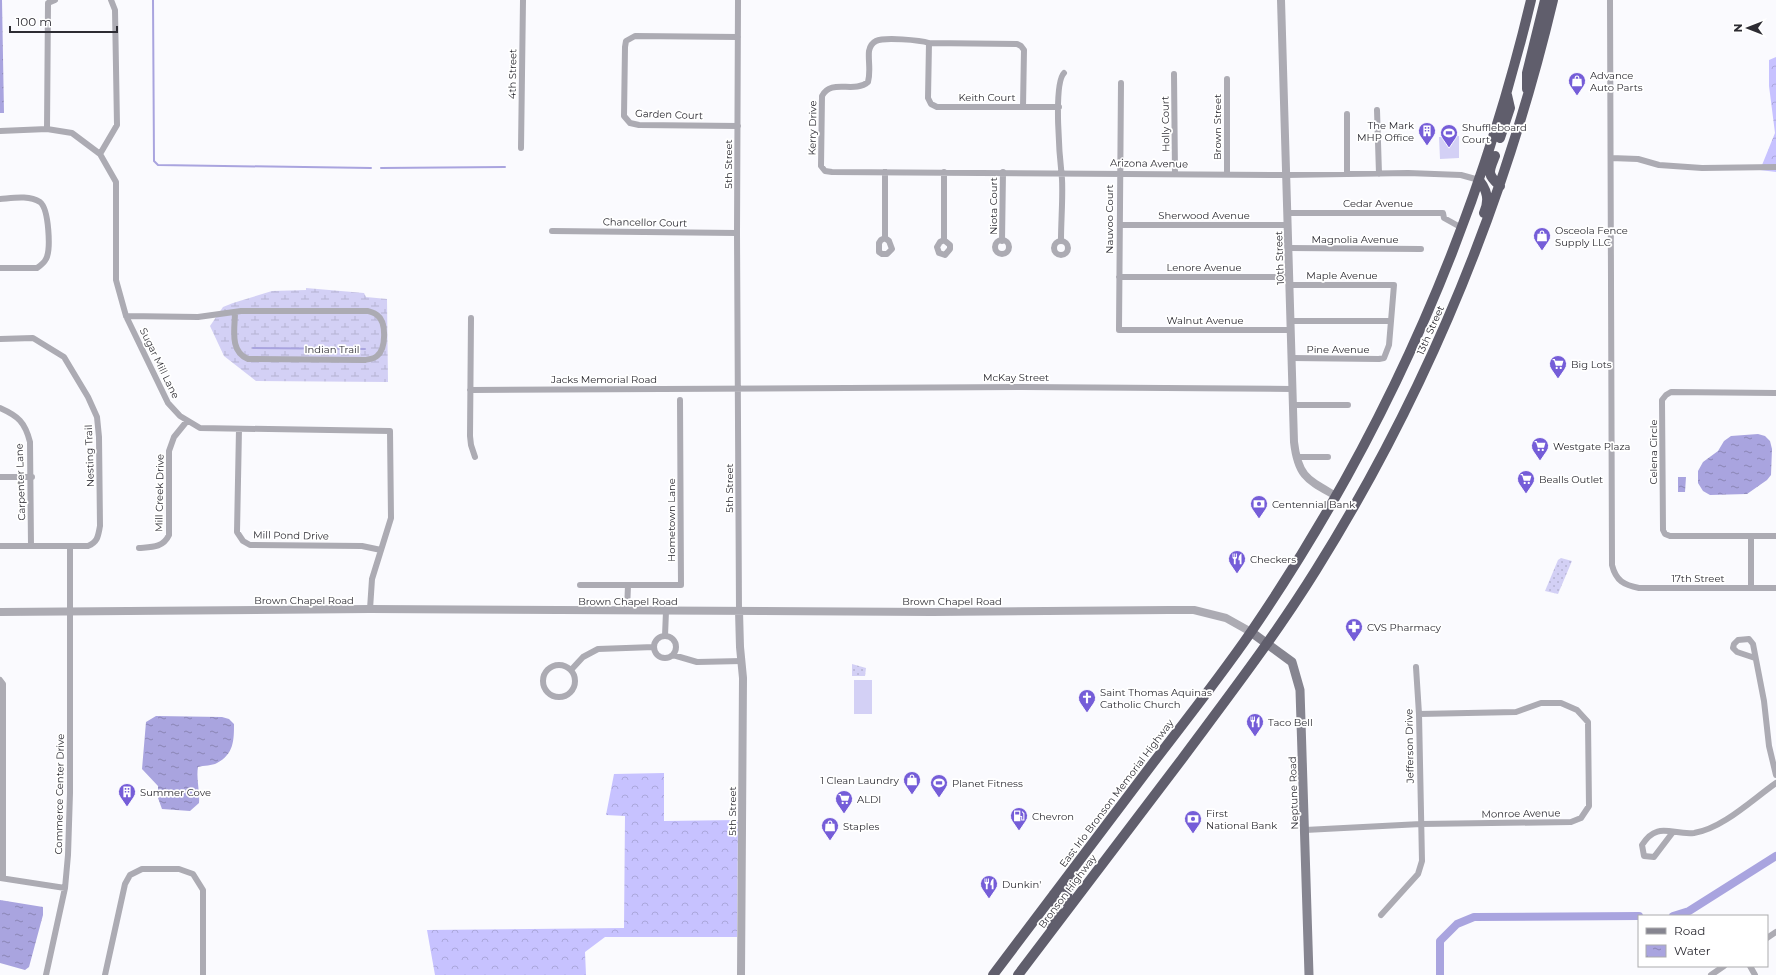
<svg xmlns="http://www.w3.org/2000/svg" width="1776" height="975" font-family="Montserrat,sans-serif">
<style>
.forest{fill:url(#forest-crowns)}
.wetland{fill:url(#wetland-marsh)}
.park{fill:url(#park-dots)}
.pitch{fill:#d3d0f5}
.water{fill:url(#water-ripples)}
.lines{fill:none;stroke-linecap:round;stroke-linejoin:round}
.stream{stroke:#a9a4df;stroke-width:2}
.canal{stroke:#a9a4df;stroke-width:8}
.minor{stroke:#acabb3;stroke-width:6}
.tertiary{stroke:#acabb3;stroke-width:8}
.secondary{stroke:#868590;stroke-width:9}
.trunk{stroke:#605e6c;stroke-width:10}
.labels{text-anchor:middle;stroke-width:3.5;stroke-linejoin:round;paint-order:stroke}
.street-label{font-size:10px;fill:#2d2c33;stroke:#fff}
.poi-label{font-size:10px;fill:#2d2c33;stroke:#fff;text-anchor:start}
</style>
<defs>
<pattern id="forest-crowns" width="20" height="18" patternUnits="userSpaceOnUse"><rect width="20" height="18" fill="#c7c2ff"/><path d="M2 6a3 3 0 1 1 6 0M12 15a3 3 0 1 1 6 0" fill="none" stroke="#aba7db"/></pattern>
<pattern id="wetland-marsh" width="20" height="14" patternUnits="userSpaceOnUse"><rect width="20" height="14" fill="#d3d0f5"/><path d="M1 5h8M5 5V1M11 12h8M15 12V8" fill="none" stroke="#b5b3d2"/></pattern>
<pattern id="park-dots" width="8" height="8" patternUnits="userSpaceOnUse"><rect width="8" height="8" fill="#d3d0f5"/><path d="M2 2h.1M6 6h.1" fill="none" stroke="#b5b3d2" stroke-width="1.8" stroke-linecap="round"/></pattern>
<pattern id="water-ripples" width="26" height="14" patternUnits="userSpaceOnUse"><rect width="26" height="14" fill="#a9a4df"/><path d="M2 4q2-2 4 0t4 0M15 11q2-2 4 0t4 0" fill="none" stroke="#8a86b5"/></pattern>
</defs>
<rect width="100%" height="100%" fill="#fafafe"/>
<path class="forest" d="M1776,57V172L1760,170L1775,133L1769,86V60Z
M664,773V821L738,820L737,937H605L585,952L586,975H435L427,930L624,928L625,816L606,815L614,774Z"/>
<path class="wetland" d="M306,288L364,293L366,297L387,299L388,382L256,381L224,356L210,326L223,307L233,303L272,291L306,290Z"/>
<path class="park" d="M1561,558L1572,561L1558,594L1545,591L1558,560Z
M852,664L866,668L865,676H852Z"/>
<path class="pitch" d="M1459,136V158L1440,159L1439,137Z
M854,680H872V714H854Z"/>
<path class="water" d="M0,0H2L4,113H0Z
M1758,434L1765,436L1770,441L1772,449L1771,475L1767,480L1747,494L1710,495L1703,491L1698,483V471L1703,462L1718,451L1724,441L1731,436Z
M1678,477H1686L1685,492H1678Z
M156,716L222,717L229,719L234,724C234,740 234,754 217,763C212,766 204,765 198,767C196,779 200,791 199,803L190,811L162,809L158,798V786L142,769L146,722Z
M0,900L43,907V915L29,967L25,970L0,963Z"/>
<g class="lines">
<path class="stream" d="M153,0L154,161L158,165L371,168
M381,168L505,167
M253,348L365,349"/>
<path class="canal" d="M1673,916L1689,911L1776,856
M1440,975V941L1457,924L1474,917L1639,916"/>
<path class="minor" d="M738,0L737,233L739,611
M1610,0L1612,565C1616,581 1624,585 1639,588H1776
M929,43L928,98L931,104L937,107H1059
M1174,74L1175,174
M1227,79V174
M1121,83L1119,330H1291
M1023,107L1024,50L1021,46L1017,44L929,43C920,40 884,37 876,41C872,43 870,46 869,51C868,61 871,71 868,82C854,94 831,78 822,96L821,166L825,171L832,172L1286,175L1408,173L1461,175L1479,180
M1377,110L1379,174
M1347,114V174
M738,126L639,125L630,123L624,116L625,47L626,41L635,36L738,37
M47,129L48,3L55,0
M0,131L47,129L72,133L100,154L116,182V280L126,316L168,403L180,416L200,428L390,431L391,518L372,579L370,609
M521,148L523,0
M100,154L117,125L115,10L111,0
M1611,158L1638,159L1659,165L1702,168L1776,167
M944,172V240L940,242L937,247L939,253L945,255L950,249V245L944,240
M0,199C13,198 29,195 40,202C49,209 51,250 46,259C44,263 40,266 37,268H0
M1288,213H1443L1444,218L1462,228
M1120,225H1288
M552,231L737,233
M885,238L889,241L892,249L887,254H882L879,252V243L881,240L885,238V172
M1061,240C1061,220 1063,199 1062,179C1060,161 1053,84 1064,73
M995 247a7 7 0 1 1 14 0a7 7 0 1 1-14 0Z
M1054 248a7 7 0 1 1 14 0a7 7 0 1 1-14 0Z
M1002,241L1003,172
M1289,248L1421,249
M1119,277H1289
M1290,285H1394L1389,345L1384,358L1379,359L1292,358
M126,316L198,317C212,315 226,313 241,311H368C371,312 375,313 377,315C387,322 386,349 377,356C374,359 369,359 365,360L248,359C229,351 235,328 235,312
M471,318L470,436L471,445L475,457
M1291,321H1390
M0,339L33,338L64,357L88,397L97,417L99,437L100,526C98,536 98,542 88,546H0
M470,390L1022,387L1292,389
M1776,393L1671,392L1666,395L1662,400L1663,530L1665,534L1670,536H1776
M1293,405H1348
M0,408C18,416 25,422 30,442L31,546
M239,429L237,532L243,541L250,545L362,546L381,550
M1296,457H1328
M0,477H32
M1751,537V588
M139,548C151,547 163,548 169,535V451L174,437L187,421
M580,585H681L680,400
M627,611L628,585
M654 647a11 11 0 1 1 22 0a11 11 0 1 1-22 0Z
M665,636L666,611
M673,655L697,662L742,661
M1755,658L1737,652L1733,648L1734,644L1738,640L1749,639L1753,644L1764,701L1769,746L1776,775
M543 681a16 16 0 1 1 32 0a16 16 0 1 1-32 0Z
M571,670L583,657L598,649L654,647
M0,680L3,684V878
M1305,830L1421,824L1571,822L1581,818L1589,806L1588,722L1577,710L1561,703H1541L1516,712L1419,714
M1673,832L1654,857L1644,856L1642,845C1657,821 1671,835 1694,833C1722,829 1753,799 1776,783
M0,878L65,888
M1381,915L1418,874L1422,861L1419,714L1416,667
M1767,938L1776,932
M1750,966L1755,975
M46,975L65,888L68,855L70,793V547
M105,975L125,884L130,875L142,869H179L193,874L203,890V975
M1711,975L1724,966"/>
<path class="tertiary" d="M1281,0L1294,442C1298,477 1308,480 1336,496
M739,611L740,647L743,678L741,975
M0,612L370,609L932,612L1169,610H1194L1226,618L1251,632"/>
<path class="secondary" d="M1251,632L1292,662L1300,690L1309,975"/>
<path class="trunk" d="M1527,89V73L1545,0
M1500,138L1510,108L1507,95
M1495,156C1489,171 1486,174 1500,186
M1479,180C1487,190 1490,200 1484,213
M1069,908C1065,895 1067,889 1074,878
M1051,925L1057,912L1054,894
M993,975C1046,904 1100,834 1153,763C1186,720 1220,677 1251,632C1383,439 1477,227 1531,0
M1018,975C1072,903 1127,831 1182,759C1228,697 1275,636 1316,570C1426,394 1505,202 1553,0"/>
</g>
<defs>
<symbol id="shop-pin" viewBox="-11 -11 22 30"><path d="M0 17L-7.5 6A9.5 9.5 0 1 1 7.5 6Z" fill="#755dd8" stroke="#fff"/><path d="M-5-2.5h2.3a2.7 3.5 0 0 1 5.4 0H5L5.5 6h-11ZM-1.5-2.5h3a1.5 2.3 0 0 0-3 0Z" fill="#fff"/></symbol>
<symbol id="building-pin" viewBox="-11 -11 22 30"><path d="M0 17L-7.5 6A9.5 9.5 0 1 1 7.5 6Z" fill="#755dd8" stroke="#fff"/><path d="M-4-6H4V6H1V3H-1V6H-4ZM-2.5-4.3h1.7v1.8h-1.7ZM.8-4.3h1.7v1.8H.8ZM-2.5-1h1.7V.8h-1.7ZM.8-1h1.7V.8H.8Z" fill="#fff"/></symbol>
<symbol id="stadium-pin" viewBox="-11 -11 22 30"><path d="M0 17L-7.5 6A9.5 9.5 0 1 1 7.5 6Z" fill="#755dd8" stroke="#fff"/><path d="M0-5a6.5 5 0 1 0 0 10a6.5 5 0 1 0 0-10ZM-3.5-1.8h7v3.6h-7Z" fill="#fff"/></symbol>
<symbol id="supermarket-pin" viewBox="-11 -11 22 30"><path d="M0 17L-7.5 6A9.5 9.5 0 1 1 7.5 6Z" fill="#755dd8" stroke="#fff"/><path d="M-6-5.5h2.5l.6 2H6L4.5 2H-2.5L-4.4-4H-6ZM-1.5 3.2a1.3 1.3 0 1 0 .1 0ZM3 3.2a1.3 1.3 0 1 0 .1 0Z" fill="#fff"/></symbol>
<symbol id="bank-pin" viewBox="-11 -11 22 30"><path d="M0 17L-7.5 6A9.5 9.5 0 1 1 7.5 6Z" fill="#755dd8" stroke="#fff"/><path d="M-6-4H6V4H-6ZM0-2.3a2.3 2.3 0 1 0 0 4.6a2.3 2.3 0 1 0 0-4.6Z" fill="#fff"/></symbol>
<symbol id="restaurant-pin" viewBox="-11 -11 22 30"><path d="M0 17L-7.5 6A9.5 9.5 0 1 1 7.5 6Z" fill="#755dd8" stroke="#fff"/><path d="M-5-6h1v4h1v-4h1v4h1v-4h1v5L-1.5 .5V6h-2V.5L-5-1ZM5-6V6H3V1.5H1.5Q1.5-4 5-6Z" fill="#fff"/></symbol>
<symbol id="pharmacy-pin" viewBox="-11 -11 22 30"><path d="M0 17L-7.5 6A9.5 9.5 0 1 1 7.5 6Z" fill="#755dd8" stroke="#fff"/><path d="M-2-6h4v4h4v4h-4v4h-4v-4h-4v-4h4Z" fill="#fff"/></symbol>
<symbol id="church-pin" viewBox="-11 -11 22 30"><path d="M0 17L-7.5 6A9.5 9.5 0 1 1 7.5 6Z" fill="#755dd8" stroke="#fff"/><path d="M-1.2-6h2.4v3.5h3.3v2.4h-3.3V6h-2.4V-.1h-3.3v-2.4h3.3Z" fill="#fff"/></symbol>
<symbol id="fuel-pin" viewBox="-11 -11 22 30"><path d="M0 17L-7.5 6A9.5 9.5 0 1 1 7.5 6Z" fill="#755dd8" stroke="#fff"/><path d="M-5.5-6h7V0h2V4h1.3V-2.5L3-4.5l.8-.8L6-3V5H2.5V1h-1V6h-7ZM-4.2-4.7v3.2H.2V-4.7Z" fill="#fff"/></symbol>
</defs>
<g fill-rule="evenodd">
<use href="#shop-pin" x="1567" y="71" width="20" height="27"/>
<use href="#building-pin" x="1417" y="121" width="20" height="27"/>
<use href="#stadium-pin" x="1439" y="123" width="20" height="27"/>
<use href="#shop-pin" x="1532" y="226" width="20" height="27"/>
<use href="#supermarket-pin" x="1548" y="354" width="20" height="27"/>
<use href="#supermarket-pin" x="1530" y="436" width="20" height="27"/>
<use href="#supermarket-pin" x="1516" y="469" width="20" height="27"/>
<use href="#bank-pin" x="1249" y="494" width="20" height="27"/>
<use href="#restaurant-pin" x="1227" y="549" width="20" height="27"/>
<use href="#pharmacy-pin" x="1344" y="617" width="20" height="27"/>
<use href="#church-pin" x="1077" y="688" width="20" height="27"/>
<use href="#restaurant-pin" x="1245" y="712" width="20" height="27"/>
<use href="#shop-pin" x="902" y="770" width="20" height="27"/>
<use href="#stadium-pin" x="929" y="773" width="20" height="27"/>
<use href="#building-pin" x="117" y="782" width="20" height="27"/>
<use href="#supermarket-pin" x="834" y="789" width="20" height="27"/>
<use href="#fuel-pin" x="1009" y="806" width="20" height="27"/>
<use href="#bank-pin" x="1183" y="809" width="20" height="27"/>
<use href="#shop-pin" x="820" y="816" width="20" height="27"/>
<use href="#restaurant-pin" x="979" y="874" width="20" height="27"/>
</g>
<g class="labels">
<g class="street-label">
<text transform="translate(512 74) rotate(-89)" y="4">4th Street</text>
<text x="987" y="101">Keith Court</text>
<text transform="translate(669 114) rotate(2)" y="4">Garden Court</text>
<text transform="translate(1165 124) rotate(-91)" y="4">Holly Court</text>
<text transform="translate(1217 127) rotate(-90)" y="4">Brown Street</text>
<text transform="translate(812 128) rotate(-89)" y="4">Kerry Drive</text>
<text transform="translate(1149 163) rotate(1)" y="4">Arizona Avenue</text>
<text transform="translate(728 164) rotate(-90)" y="4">5th Street</text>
<text x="1378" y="207">Cedar Avenue</text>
<text transform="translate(993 206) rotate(-90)" y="4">Niota Court</text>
<text x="1204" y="219">Sherwood Avenue</text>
<text transform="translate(1109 219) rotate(-90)" y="4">Nauvoo Court</text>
<text transform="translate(645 222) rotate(1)" y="4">Chancellor Court</text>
<text x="1355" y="243">Magnolia Avenue</text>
<text transform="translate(1279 258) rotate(-92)" y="4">10th Street</text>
<text x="1204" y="271">Lenore Avenue</text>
<text x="1342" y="279">Maple Avenue</text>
<text x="1205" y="324">Walnut Avenue</text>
<text transform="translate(1430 330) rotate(-66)" y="4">13th Street</text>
<text x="332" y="353">Indian Trail</text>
<text x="1338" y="353">Pine Avenue</text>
<text transform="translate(160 363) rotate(64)" y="4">Sugar Mill Lane</text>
<text x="1016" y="381">McKay Street</text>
<text x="604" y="383">Jacks Memorial Road</text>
<text transform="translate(1653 452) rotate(-90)" y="4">Celena Circle</text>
<text transform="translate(89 456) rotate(-92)" y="4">Nesting Trail</text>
<text transform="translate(20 482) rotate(-92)" y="4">Carpenter Lane</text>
<text transform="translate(729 488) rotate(-90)" y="4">5th Street</text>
<text transform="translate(159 493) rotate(-89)" y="4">Mill Creek Drive</text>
<text transform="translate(671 520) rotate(-90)" y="4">Hometown Lane</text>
<text transform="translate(291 535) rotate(1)" y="4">Mill Pond Drive</text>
<text x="1698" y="582">17th Street</text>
<text x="304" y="604">Brown Chapel Road</text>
<text x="628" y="605">Brown Chapel Road</text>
<text x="952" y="605">Brown Chapel Road</text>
<text transform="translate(1409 746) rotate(-91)" y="4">Jefferson Drive</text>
<text transform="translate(1116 793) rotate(-53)" y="4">East Irlo Bronson Memorial Highway</text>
<text transform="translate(1293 793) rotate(-92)" y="4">Neptune Road</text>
<text transform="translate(59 794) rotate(-89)" y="4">Commerce Center Drive</text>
<text transform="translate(732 811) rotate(-90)" y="4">5th Street</text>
<text transform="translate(1521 813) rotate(-1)" y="4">Monroe Avenue</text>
<text transform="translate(1067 891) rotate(-53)" y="4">Bronson Highway</text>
</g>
<g class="poi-label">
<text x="1590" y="79">Advance<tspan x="1590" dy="12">Auto Parts</tspan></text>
<text x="1414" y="129" text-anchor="end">The Mark<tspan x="1414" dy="12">MHP Office</tspan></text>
<text x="1462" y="131">Shuffleboard<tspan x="1462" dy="12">Court</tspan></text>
<text x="1555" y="234">Osceola Fence<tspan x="1555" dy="12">Supply LLC</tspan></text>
<text x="1571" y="368">Big Lots</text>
<text x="1553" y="450">Westgate Plaza</text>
<text x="1539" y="483">Bealls Outlet</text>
<text x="1272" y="508">Centennial Bank</text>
<text x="1250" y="563">Checkers</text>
<text x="1367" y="631">CVS Pharmacy</text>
<text x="1100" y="696">Saint Thomas Aquinas<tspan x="1100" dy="12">Catholic Church</tspan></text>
<text x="1268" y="726">Taco Bell</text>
<text x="899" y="784" text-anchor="end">1 Clean Laundry</text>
<text x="952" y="787">Planet Fitness</text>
<text x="140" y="796">Summer Cove</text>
<text x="857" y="803">ALDI</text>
<text x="1206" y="817">First<tspan x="1206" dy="12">National Bank</tspan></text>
<text x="1032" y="820">Chevron</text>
<text x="843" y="830">Staples</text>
<text x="1002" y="888">Dunkin'</text>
</g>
</g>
<rect x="1638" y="915" width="130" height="52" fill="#ffffff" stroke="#ababad"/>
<rect x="1646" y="928" width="20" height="6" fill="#868590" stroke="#ababad"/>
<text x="1674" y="935" font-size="12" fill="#2d2c33">Road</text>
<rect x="1646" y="945" width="20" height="12" fill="url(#water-ripples)" stroke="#ababad"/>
<text x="1674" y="955" font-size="12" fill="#2d2c33">Water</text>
<g transform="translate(1748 28) rotate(270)" stroke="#ffffff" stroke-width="3" paint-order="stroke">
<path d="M0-3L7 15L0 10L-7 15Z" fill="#2d2c33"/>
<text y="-6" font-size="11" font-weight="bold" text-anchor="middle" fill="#2d2c33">N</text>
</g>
<path d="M10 26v6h107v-6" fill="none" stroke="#2d2c33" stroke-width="2"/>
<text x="16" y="26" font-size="12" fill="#2d2c33" stroke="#ffffff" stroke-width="3" paint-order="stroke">100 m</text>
</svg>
